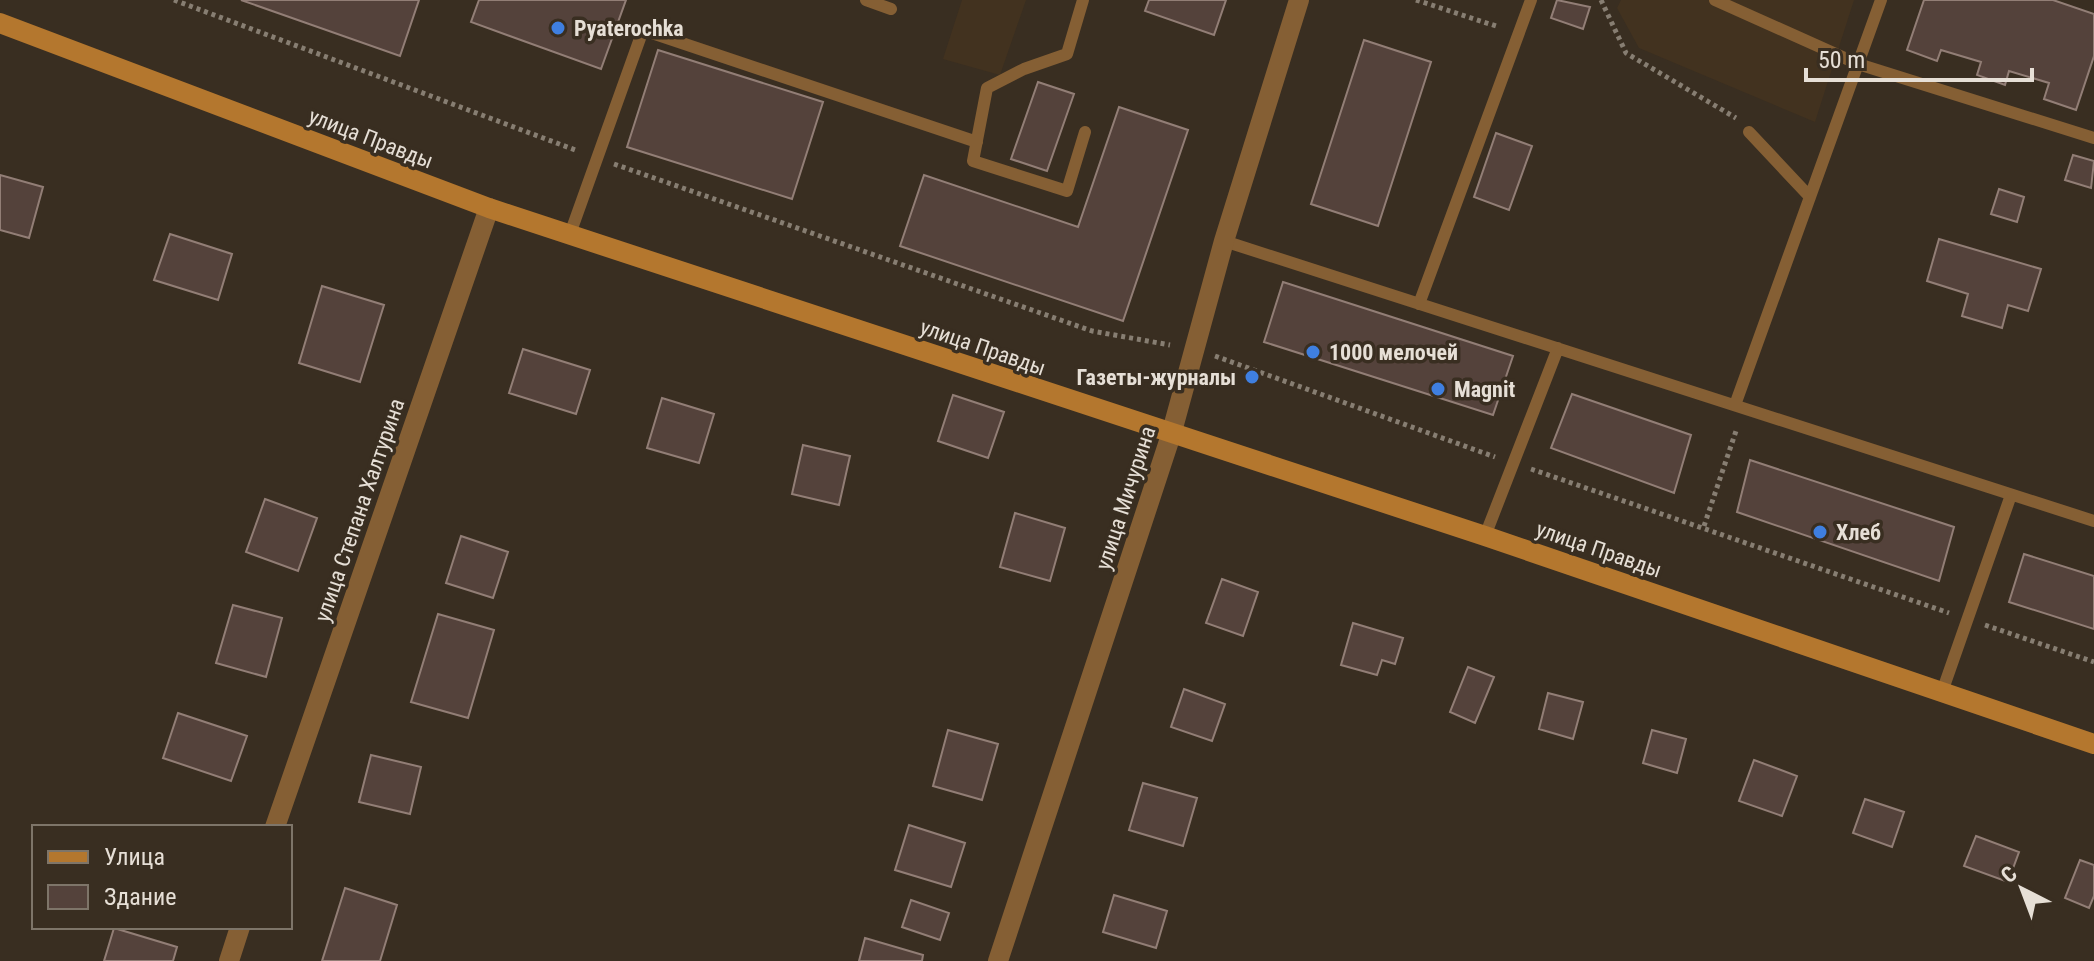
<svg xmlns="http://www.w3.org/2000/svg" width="2094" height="961" font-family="'Roboto Condensed',sans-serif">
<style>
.built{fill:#42321f}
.building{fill:#54423b;stroke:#927e76;stroke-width:2}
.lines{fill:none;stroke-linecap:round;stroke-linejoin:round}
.path{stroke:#877e72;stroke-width:5;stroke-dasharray:4 4;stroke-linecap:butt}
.lane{stroke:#855f34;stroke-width:12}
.street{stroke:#855f34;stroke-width:20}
.secondary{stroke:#b4772e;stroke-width:20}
.shop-dot{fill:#3f7fe0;stroke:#392e21;stroke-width:3}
.labels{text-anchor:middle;stroke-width:7;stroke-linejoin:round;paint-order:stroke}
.poi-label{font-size:22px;font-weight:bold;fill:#e6dfd6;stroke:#392e21;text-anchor:start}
.street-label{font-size:22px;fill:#e6dfd6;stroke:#392e21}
</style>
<rect width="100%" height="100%" fill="#392e21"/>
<path class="built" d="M962,0H1026L1000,75L943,59Z
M1621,0H1854L1815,122L1639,48L1617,8Z"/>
<path class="building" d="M241,0H419L400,56Z
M479,0H626L601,69L471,22Z
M1149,0H1226L1214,35L1145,11Z
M1557,0L1590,7L1583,29L1551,18Z
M1924,0H2053L2094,14V56L2076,110L2044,99L2049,83L2009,71L2005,85L1977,75L1981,62L1941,50L1937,61L1907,50Z
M1364,40L1431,62L1378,226L1311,204Z
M658,50L823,102L792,199L627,147Z
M1038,82L1074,94L1047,171L1011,159Z
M1119,107L1188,130L1123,321L900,246L924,175L1078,227Z
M1496,133L1532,146L1509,210L1474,197Z
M2073,155L2094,161L2091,188L2065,180Z
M0,175L43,187L29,238L0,230Z
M1999,189L2024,197L2017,222L1991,214Z
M170,234L232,254L218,300L154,280Z
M1939,239L2041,269L2028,311L2008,305L2002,328L1962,316L1968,294L1927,281Z
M1283,282L1513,356L1493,415L1264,342Z
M322,286L384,305L360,382L299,363Z
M523,349L590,370L576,414L509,393Z
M1572,394L1691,435L1674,493L1551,448Z
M953,395L1004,412L988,458L938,441Z
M662,398L714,414L699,463L647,448Z
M803,445L850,456L839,505L792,494Z
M1750,460L1954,527L1939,581L1737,512Z
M265,499L317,518L298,571L246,552Z
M1015,513L1065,528L1050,581L1000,567Z
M461,536L508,552L493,598L446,583Z
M2024,554L2094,576V629L2009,602Z
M1222,579L1258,592L1243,636L1206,623Z
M233,605L282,618L266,677L216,663Z
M438,614L494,630L468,718L411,702Z
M1353,623L1403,638L1395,664L1382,660L1377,675L1341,665Z
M1468,667L1494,677L1475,723L1450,712Z
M1184,689L1225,704L1212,741L1171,727Z
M1548,693L1583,702L1573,739L1539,729Z
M178,713L247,736L231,781L163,758Z
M948,730L998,744L982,800L933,786Z
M1652,730L1686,739L1677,773L1643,763Z
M371,755L421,767L410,814L359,802Z
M1754,760L1797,776L1782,816L1739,801Z
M1143,783L1197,798L1183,846L1129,830Z
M1865,799L1904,812L1892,847L1853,833Z
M909,825L965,843L951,887L895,870Z
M1976,836L2019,852L2008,882L1964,866Z
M2080,860L2094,865V896L2089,908L2065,898Z
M345,888L397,905L380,961H322Z
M1114,895L1167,911L1156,948L1103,932Z
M911,900L949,913L940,940L902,927Z
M114,928L177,947L173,961H104Z
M865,938L923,955L922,961H859Z"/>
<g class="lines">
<path class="path" d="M174,0L578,151
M1416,0L1499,27
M1601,0L1626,53L1736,118
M614,164L1092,331L1170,345
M1215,356L1495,457
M1531,469L1949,613
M1704,526L1737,428
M1985,625L2094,662"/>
<path class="lane" d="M866,0L891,9
M1083,0L1067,54L1024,69L987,88L973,161L1067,191L1085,132
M1715,0L1858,64L2094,138
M1749,132L1810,197
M570,234L643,30L977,142
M1224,241L2094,521
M1419,304L1531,0
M1735,405L1881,0
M1485,536L1558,348
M1942,692L2011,495"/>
<path class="street" d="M275,827L489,208
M229,961L240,927
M998,961L1171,435L1224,241L1299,0"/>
<path class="secondary" d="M0,23L489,208L1485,536L2094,744"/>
</g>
<g class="shop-dot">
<circle cx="558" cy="28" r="8"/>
<circle cx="1313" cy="352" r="8"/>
<circle cx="1252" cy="377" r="8"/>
<circle cx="1438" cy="389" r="8"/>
<circle cx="1820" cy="532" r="8"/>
</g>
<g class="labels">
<g class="poi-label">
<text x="574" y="36">Pyaterochka</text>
<text x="1329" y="360">1000 мелочей</text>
<text x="1236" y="385" text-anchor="end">Газеты-журналы</text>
<text x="1454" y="397">Magnit</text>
<text x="1836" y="540">Хлеб</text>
</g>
<g class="street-label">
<text transform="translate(371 138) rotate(21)" y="8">улица Правды</text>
<text transform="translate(983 347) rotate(19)" y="8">улица Правды</text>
<text transform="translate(1125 498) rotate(-72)" y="8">улица Мичурина</text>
<text transform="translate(359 510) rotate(-71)" y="8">улица Степана Халтурина</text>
<text transform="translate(1599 549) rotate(19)" y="8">улица Правды</text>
</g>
</g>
<rect x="32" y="825" width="260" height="104" fill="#392e21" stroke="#7e7569" stroke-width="2"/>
<rect x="48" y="851" width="40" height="12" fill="#b4772e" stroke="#7e7569" stroke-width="2"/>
<text x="104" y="865" font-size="24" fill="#e6dfd6">Улица</text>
<rect x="48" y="885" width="40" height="24" fill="#54423b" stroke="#7e7569" stroke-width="2"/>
<text x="104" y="905" font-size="24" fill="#e6dfd6">Здание</text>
<g transform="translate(2022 889) rotate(318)" stroke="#392e21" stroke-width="6" paint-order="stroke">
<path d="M0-6L14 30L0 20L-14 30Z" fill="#e6dfd6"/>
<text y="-12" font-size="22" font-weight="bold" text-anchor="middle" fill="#e6dfd6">С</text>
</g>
<path d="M1806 68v12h226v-12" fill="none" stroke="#e6dfd6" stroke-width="4"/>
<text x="1818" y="68" font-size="24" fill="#e6dfd6" stroke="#392e21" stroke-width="6" paint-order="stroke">50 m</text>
</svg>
